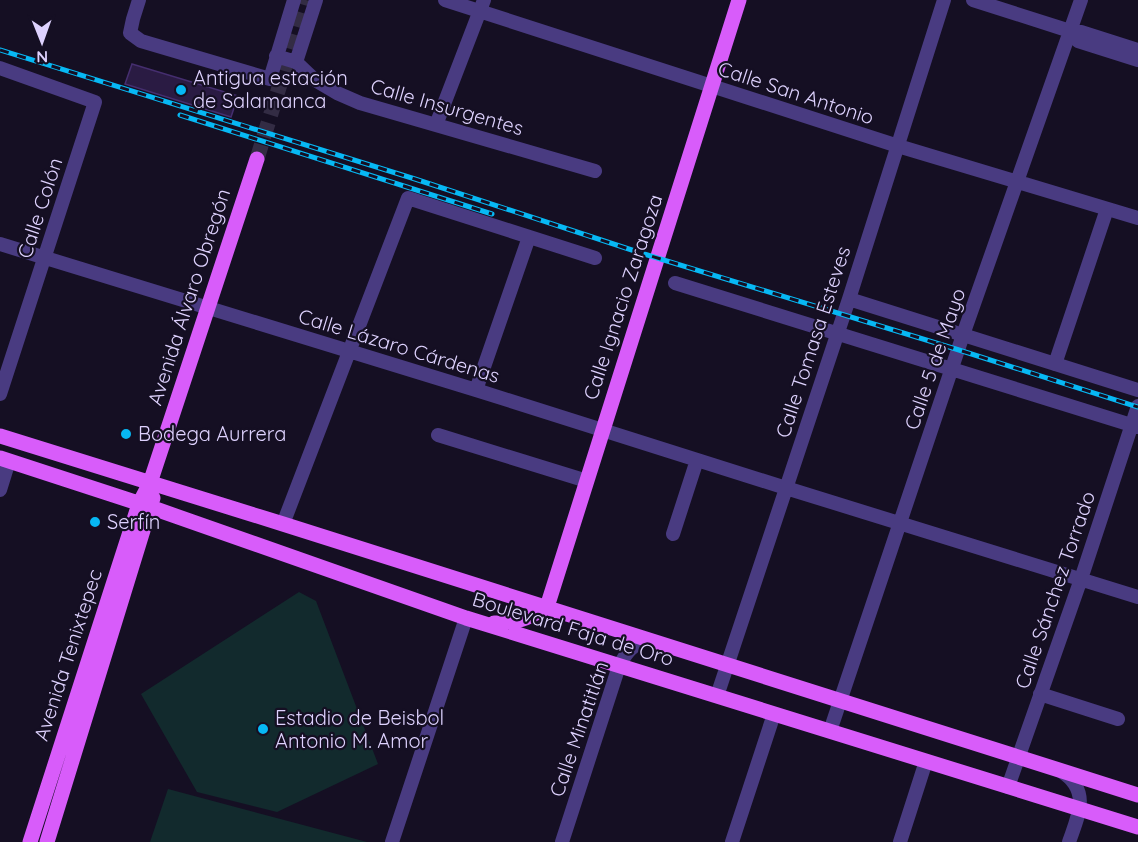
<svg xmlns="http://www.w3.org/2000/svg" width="1138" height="842" font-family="Quicksand,sans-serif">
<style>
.green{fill:#122a2d}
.building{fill:#2a1b43;stroke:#452e6f;stroke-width:1.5}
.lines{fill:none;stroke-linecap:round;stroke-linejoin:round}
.major-tunnel{stroke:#332c44;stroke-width:15;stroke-dasharray:15 8;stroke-linecap:butt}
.minor{stroke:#493b81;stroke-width:14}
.major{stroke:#d85cfa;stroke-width:15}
.rail-casing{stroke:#07b8f4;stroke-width:5}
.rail{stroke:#150f23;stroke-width:3;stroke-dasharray:9;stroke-linecap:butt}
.poi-dot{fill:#07b8f4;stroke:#150f23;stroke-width:2}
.labels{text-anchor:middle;stroke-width:4.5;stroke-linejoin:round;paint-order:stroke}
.poi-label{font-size:20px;fill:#ded2fe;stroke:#150f23;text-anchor:start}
.street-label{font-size:20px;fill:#ded2fe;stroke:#150f23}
</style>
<rect width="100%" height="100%" fill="#150f23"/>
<path class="green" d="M299,592L316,601L378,764L277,812L197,792L141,694Z
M168,789L367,842H150Z"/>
<path class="building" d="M132,64L238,96L231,117L125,84Z"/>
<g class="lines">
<path class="major-tunnel" d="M257,159L306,0"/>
<path class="minor" d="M139,0L133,19L130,33L141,41L270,79L294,0
M445,0L898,146L1138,218
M973,0L1070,31L1081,32L1138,50
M1070,31L1078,41L1138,60
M276,56L296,62L315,80L337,93L360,103L595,171
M296,62L316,0
M0,68L95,102L0,394
M436,125L484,0
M0,244L476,390L786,488L1138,597
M675,283L1138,427
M849,299L1138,390
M1055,364L1107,209
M476,390L529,237
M438,435L587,481
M0,490L9,461
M283,524L408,198L595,258
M673,534L697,460
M1040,694L1118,719
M717,696L849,299L944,0
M830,731L964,332L1081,0
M1062,772C1091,791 1078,816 1069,842
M1008,787L1081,579L1138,406
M392,842L466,618
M562,842L619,666C626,653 633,644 647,640
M732,842L774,714
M900,842L926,761"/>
<path class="major" d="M0,436L283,524L1138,795
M0,458L150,507L466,618L1138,827
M494,623C516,624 528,618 547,607L739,0
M30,842L139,504L150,483L257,159
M47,842L153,498"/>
<defs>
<path id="rail" d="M0,50L415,179L641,253L959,350L1138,407
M180,115L492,214"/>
</defs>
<use href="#rail" class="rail-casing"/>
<use href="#rail" class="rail"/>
</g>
<g class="poi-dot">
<circle cx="181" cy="90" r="6"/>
<circle cx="126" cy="434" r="6"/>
<circle cx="95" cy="522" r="6"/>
<circle cx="263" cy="729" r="6"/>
</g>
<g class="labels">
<g class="poi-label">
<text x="193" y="85">Antigua estación<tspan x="193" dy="23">de Salamanca</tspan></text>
<text x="138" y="441">Bodega Aurrera</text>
<text x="107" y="529">Serfín</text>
<text x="275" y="725">Estadio de Beisbol<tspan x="275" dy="23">Antonio M. Amor</tspan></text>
</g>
<g class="street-label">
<text transform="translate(796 93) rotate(18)" y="7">Calle San Antonio</text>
<text transform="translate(447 107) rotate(16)" y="7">Calle Insurgentes</text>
<text transform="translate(40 208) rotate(-72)" y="7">Calle Colón</text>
<text transform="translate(189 297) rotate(-72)" y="7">Avenida Álvaro Obregón</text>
<text transform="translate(623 297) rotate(-72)" y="7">Calle Ignacio Zaragoza</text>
<text transform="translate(813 342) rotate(-72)" y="7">Calle Tomasa Esteves</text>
<text transform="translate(399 346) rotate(17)" y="7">Calle Lázaro Cárdenas</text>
<text transform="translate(935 359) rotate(-71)" y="7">Calle 5 de Mayo</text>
<text transform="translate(1055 590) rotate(-71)" y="7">Calle Sánchez Torrado</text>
<text transform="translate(573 629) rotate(17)" y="7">Boulevard Faja de Oro</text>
<text transform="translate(68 655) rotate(-72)" y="7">Avenida Tenixtepec</text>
<text transform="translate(579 729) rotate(-71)" y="7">Calle Minatitlán</text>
</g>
</g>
<g transform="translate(42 42) rotate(179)" stroke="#150f23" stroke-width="4.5" paint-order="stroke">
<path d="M0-4.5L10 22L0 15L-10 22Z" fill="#ded2fe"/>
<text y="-9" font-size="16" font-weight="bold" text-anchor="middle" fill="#ded2fe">N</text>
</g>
</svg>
